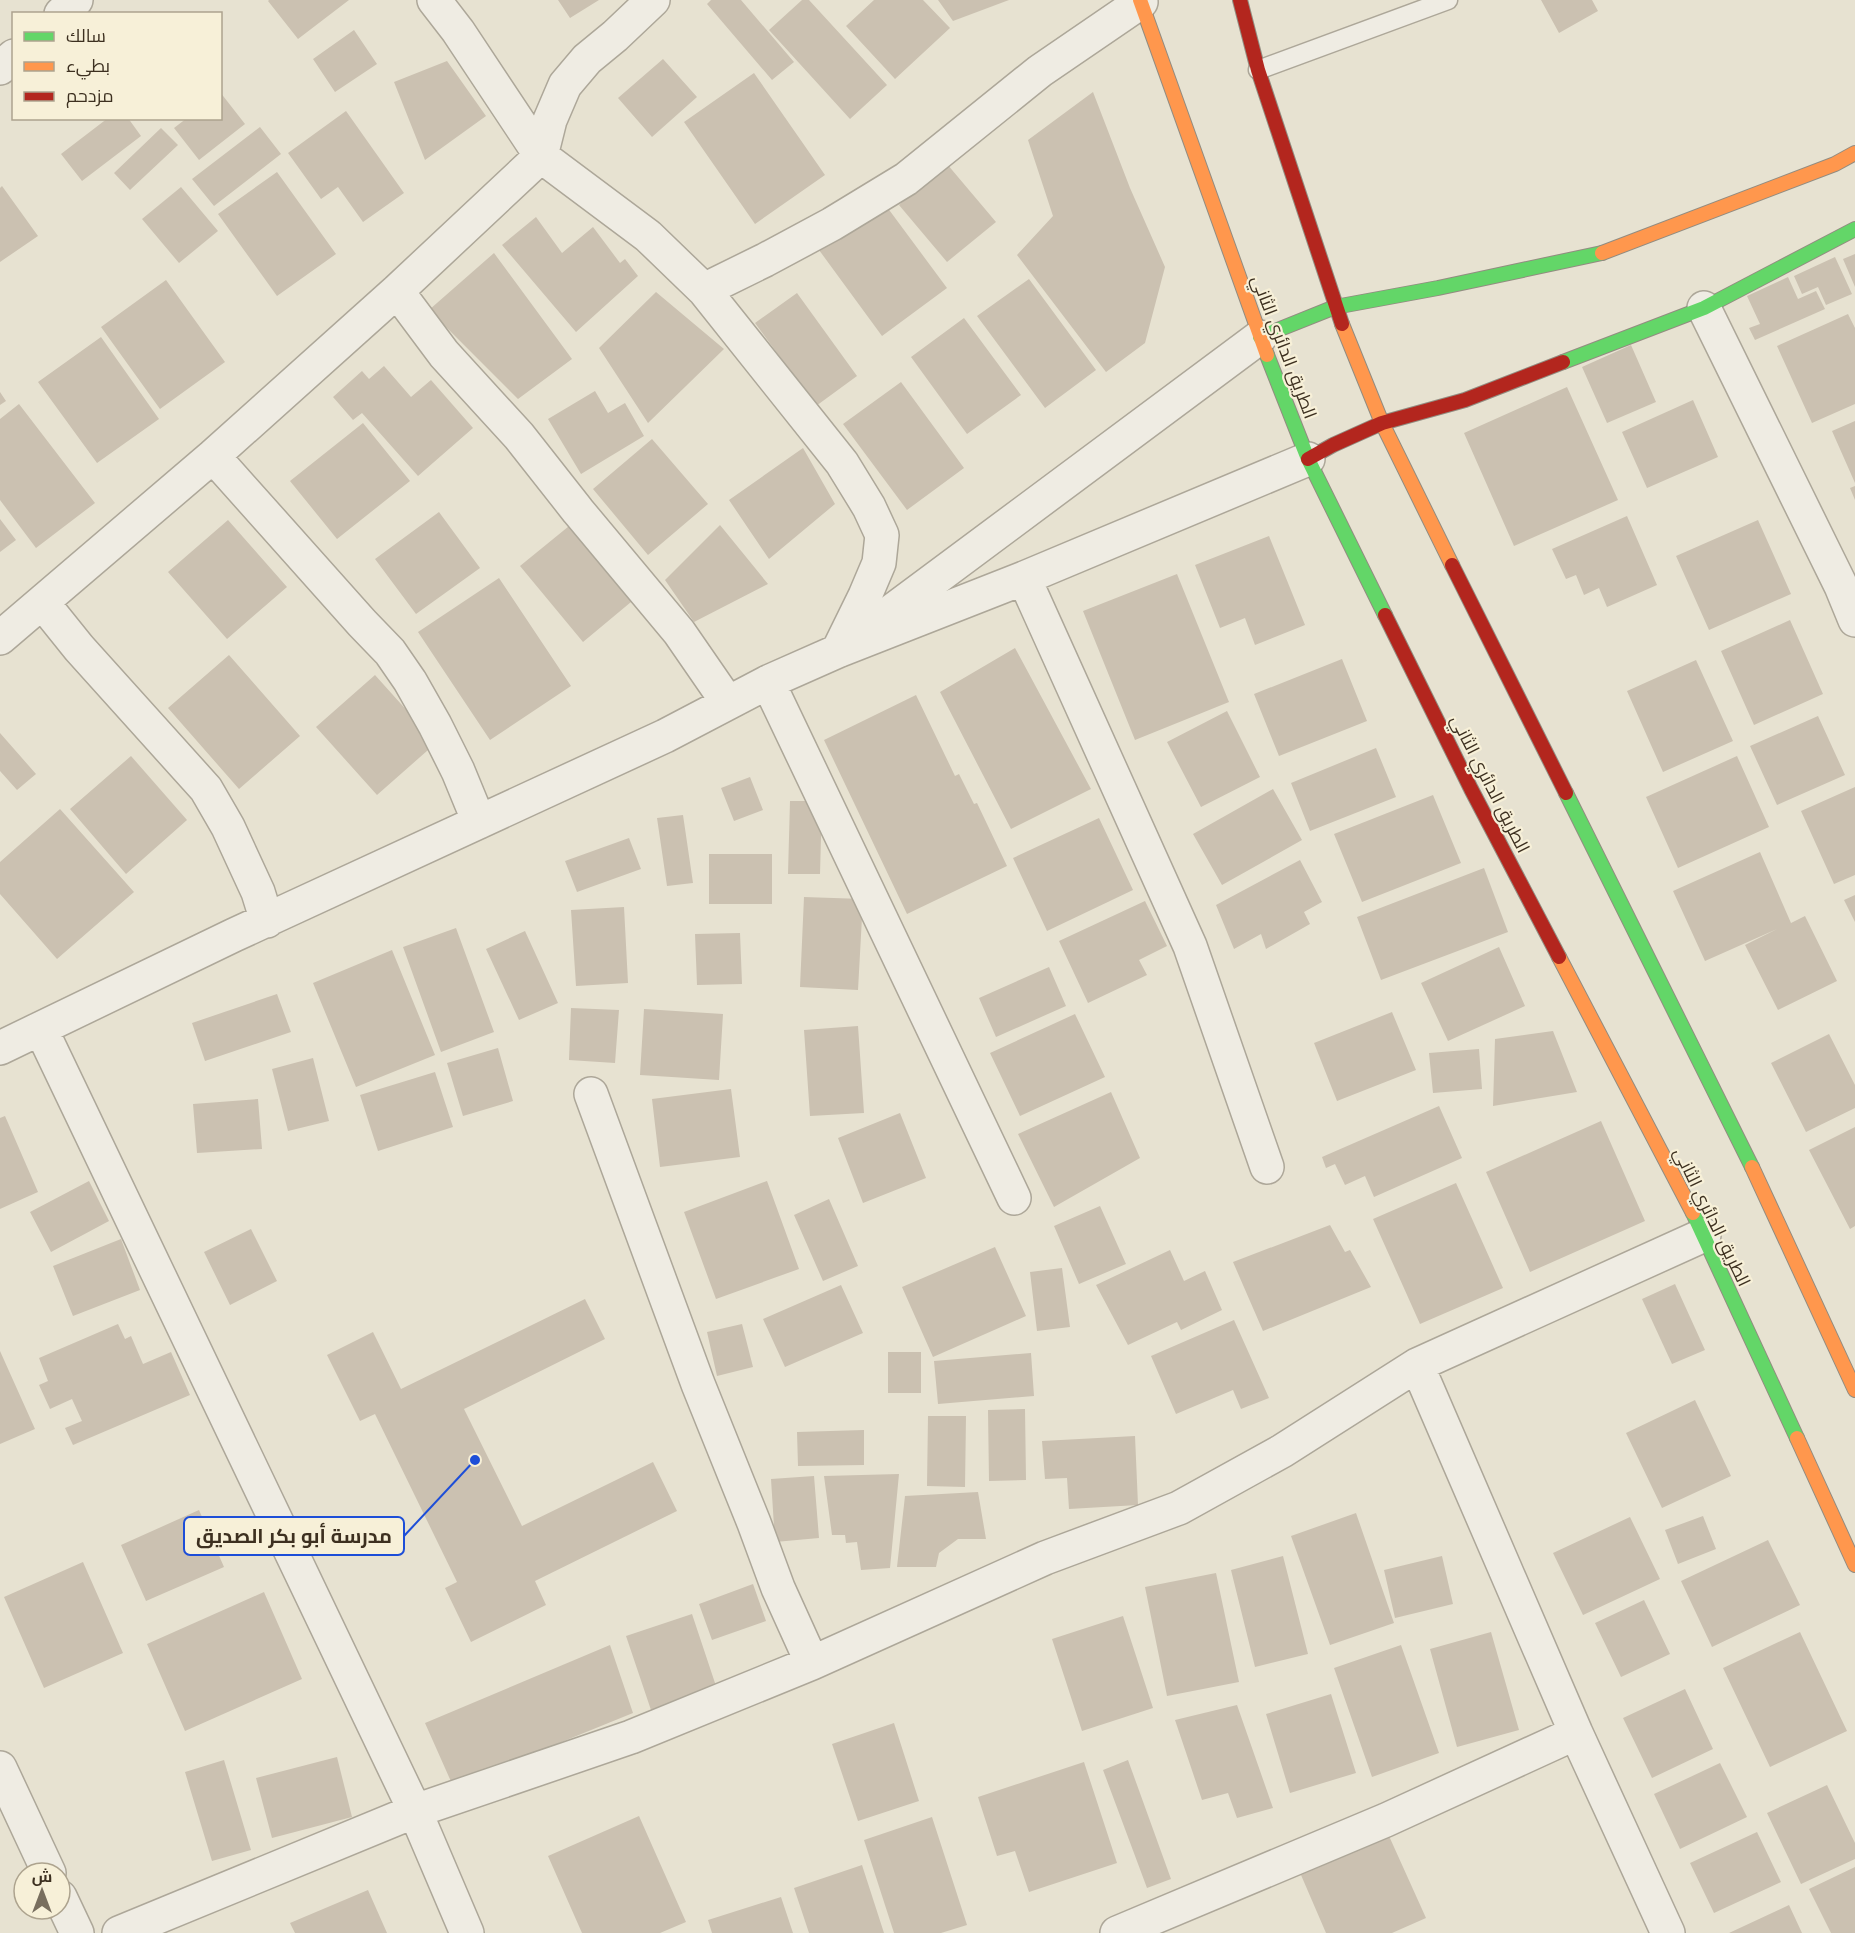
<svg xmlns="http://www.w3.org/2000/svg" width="1855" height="1933" font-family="Spectral,Cairo,serif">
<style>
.building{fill:#cbc1b1}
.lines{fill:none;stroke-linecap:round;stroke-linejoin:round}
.lane-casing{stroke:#ada799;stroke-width:21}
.street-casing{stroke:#ada799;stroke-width:36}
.fast-casing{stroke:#928c80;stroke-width:16}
.slow-casing{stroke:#928c80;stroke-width:16}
.jam-casing{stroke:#928c80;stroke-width:16}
.lane{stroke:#efece3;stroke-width:18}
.street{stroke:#efece3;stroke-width:33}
.fast{stroke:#63d668;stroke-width:14}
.slow{stroke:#ff974d;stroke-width:14}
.jam{stroke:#b3261e;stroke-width:14}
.labels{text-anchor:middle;stroke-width:4.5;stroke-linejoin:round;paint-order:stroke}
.street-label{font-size:18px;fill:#3d3020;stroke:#f7f0d8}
.leader{fill:none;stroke:#1d4ed8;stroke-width:2}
.callout-dot{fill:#1d4ed8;stroke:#f7f0d8;stroke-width:2}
.callout{fill:#f7f0d8;stroke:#1d4ed8;stroke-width:2}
.callout-label{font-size:20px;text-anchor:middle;font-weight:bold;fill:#3d3020}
</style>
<rect width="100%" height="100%" fill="#e7e2d1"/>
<path class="building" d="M269,0H349L298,39L268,1Z
M558,0H599L570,18Z
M711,0H741L794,62L772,80L707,4Z
M802,0H809L887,85L850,119L769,30Z
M874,0H923L950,28L895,79L846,26Z
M938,0H1009L953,21Z
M1541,0H1592L1598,11L1559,33Z
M354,30L377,64L335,92L313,59Z
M663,59L697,97L652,137L618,98Z
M447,61L486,116L425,160L394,82Z
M754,73L825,175L755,224L684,122Z
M220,92L245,124L199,160L174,128L187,118H220Z
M1093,92L1130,188L1165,267L1145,343L1106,372L1017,255L1053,216L1028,140Z
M346,111L404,193L363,222L338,187L321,199L288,153Z
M108,118H128L141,136L82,181L61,154Z
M260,127L281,154L214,206L192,179Z
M161,128L178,145L130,190L114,173Z
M947,164L996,222L947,262L899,205Z
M277,172L336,254L277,296L218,214Z
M2,186L38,236L0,262V188Z
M181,187L218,231L179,263L142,219Z
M884,203L947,288L882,336L819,250Z
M536,217L562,253L593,227L620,263L625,259L638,276L576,332L502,245Z
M494,253L572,359L518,399L429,310Z
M1855,254V287L1843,259Z
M1835,257L1852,294L1826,305L1818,287L1802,294L1794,276Z
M1788,277L1798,299L1816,291L1825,309L1755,340L1749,328L1760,324L1747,296Z
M1029,279L1096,370L1045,408L977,316Z
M166,280L225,362L160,409L101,327Z
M656,292L724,349L648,423L599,348Z
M797,293L857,376L816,406L755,323Z
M1848,314L1855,328V404L1812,423L1777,346Z
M964,318L1021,395L967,434L911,357Z
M101,337L159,419L97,463L38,382Z
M1631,345L1656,402L1607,423L1582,367Z
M384,366L411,397L431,380L473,428L418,476L362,413L353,420L333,397L362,371L369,379Z
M901,382L964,468L907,510L843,424Z
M1567,387L1618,500L1514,546L1464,433Z
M595,391L608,413L625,403L644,436L581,474L548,419Z
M0,392L6,401L0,405Z
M1693,400L1718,457L1647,488L1622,432Z
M19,404L95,503L36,548L0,500V419Z
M1855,421V483L1832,431Z
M363,423L410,481L337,539L290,481Z
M652,439L708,504L648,555L593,489Z
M803,448L835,504L769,559L729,500Z
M1855,486V500L1850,488Z
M439,512L480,568L416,614L375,559Z
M1627,516L1657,585L1607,607L1599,588L1584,595L1576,575L1566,579L1552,549Z
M0,519L16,540L0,552Z
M228,520L287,587L227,639L168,572Z
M1758,520L1791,594L1709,630L1676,556Z
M574,522L637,597L583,642L520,566Z
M720,525L768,584L694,622L665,580Z
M1269,536L1305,625L1255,645L1245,618L1220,628L1195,565Z
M1177,574L1229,702L1135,740L1083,611Z
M499,578L571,686L490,740L418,632Z
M1790,620L1823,694L1754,725L1721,651Z
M1015,648L1091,789L1011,829L940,692Z
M229,655L300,736L239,789L168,708Z
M1342,659L1367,721L1279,756L1254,694Z
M1696,660L1733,741L1663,772L1627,691Z
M375,675L436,743L377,795L316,727Z
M916,695L955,776L959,774L974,804L977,803L1007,866L907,914L824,740Z
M1227,711L1260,777L1201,807L1167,742Z
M1818,716L1845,775L1777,805L1750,746Z
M0,733L36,774L17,790L0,771Z
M1376,748L1396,797L1310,831L1291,783Z
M131,756L187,820L126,874L70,809Z
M1737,756L1769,827L1678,868L1646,797Z
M750,777L763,810L734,821L721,788Z
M1855,787V875L1834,884L1801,811Z
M1273,789L1302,840L1222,885L1193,834Z
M1433,795L1461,863L1362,902L1334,834Z
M790,801H822L820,874H788Z
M60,809L134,892L57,959L0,894V862Z
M683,815L693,883L667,886L657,818Z
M1099,818L1133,890L1047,931L1013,858Z
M629,838L641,869L577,892L565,861Z
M1760,852L1791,923L1805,916L1837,981L1778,1010L1745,945L1777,929L1705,961L1673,891Z
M709,854H772V904H709Z
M1300,860L1322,902L1304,912L1310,924L1266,949L1261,934L1234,949L1216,905Z
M1484,868L1508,932L1381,980L1357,917Z
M1855,895V922L1844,900Z
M804,897L863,899L858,990L800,987Z
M1145,901L1167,946L1139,960L1147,975L1088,1003L1059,941Z
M624,907L628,983L576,986L571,910Z
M456,928L494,1032L441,1052L403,947Z
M525,931L558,1003L519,1020L486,949Z
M740,933L742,984L697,985L695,934Z
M1499,947L1525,1006L1448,1041L1421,983Z
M392,950L435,1055L356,1087L313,983Z
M1049,967L1066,1006L996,1037L979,998Z
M277,994L291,1032L205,1061L192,1023Z
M571,1008L619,1010L615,1063L569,1060Z
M644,1009L723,1014L719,1080L640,1075Z
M1392,1012L1416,1070L1337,1101L1314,1043Z
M1075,1014L1105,1077L1020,1116L990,1053Z
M858,1026L864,1113L810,1116L804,1030Z
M1553,1031L1577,1092L1493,1106L1495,1039Z
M1829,1034L1855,1085V1108L1806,1132L1771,1063Z
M498,1048L513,1101L463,1116L447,1063Z
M1479,1049L1482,1089L1433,1093L1429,1053Z
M313,1058L329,1121L288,1131L272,1069Z
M435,1072L453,1127L378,1151L360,1095Z
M731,1089L740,1157L660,1167L652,1099Z
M1111,1092L1140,1158L1054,1207L1018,1134Z
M258,1099L262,1149L197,1153L193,1104Z
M1439,1106L1462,1158L1374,1197L1365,1176L1345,1185L1335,1164L1326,1168L1322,1157Z
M900,1113L926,1178L863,1203L838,1138Z
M5,1116L38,1192L0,1209V1118Z
M1601,1121L1645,1221L1530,1272L1486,1172Z
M1855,1127V1226L1850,1229L1809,1150Z
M89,1181L109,1221L51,1252L30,1212Z
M767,1181L799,1269L716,1299L684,1212Z
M1456,1183L1503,1288L1420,1324L1373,1219Z
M829,1199L858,1266L823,1281L794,1215Z
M1100,1206L1126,1264L1079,1284L1054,1226Z
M1330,1225L1345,1252L1350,1250L1371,1287L1263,1331L1233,1262Z
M251,1229L277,1281L230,1305L204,1252Z
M121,1239L140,1290L73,1316L53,1266Z
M995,1247L1026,1316L933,1357L902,1287Z
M1170,1250L1184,1281L1205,1271L1222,1310L1181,1330L1177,1322L1128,1345L1096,1285Z
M1062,1268L1070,1327L1037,1331L1030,1272Z
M1675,1284L1705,1350L1672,1364L1642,1299Z
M841,1285L863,1333L785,1367L763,1319Z
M585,1299L605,1339L464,1409L522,1526L653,1462L677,1511L535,1581L546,1605L471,1642L445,1588L457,1582L375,1414L360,1421L327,1355L373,1332L401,1389Z
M1234,1320L1269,1398L1241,1409L1233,1390L1176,1414L1151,1356Z
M118,1324L125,1339L131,1336L143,1364L171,1352L190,1395L73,1445L65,1428L82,1421L72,1399L50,1409L39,1385L48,1381L39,1358Z
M742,1324L753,1367L717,1376L707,1332Z
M0,1351L35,1429L0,1444Z
M888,1352H921V1393H888Z
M1031,1353L1034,1396L938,1404L934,1361Z
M1695,1400L1731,1476L1662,1508L1626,1433Z
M1025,1409L1026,1480L989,1481L988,1410Z
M928,1416H966L965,1487L927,1486Z
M864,1430V1465L798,1466L797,1432Z
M1135,1436L1138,1505L1069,1509L1067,1478L1045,1479L1042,1441Z
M899,1474L890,1568L861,1570L857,1542L846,1543L845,1535H832L824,1476Z
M814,1476L819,1538L775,1542L771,1479Z
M978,1492L986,1539H958L939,1553L936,1567H897L905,1496Z
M199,1510L224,1567L146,1601L121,1545Z
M1356,1513L1394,1623L1330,1645L1291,1536Z
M1703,1516L1716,1549L1678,1564L1665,1530Z
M1630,1517L1660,1579L1583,1615L1553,1553Z
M1768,1540L1800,1605L1712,1647L1681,1581Z
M1283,1556L1308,1654L1255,1667L1231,1570Z
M1442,1556L1453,1604L1395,1618L1384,1570Z
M83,1562L123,1653L44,1688L4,1597Z
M1216,1573L1239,1682L1167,1696L1145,1587Z
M753,1584L766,1621L712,1640L699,1604Z
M264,1592L302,1679L185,1731L147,1644Z
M1644,1600L1670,1654L1621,1677L1595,1623Z
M692,1614L718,1692L652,1713L626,1636Z
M1123,1616L1153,1708L1082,1731L1052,1639Z
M1491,1632L1519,1730L1457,1747L1430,1649Z
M1800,1632L1847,1731L1770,1767L1723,1668Z
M610,1645L633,1713L453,1786L425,1723Z
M1401,1645L1439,1753L1372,1777L1334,1668Z
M1685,1689L1713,1749L1652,1778L1623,1718Z
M1331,1694L1356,1773L1290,1793L1266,1714Z
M1237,1705L1273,1808L1237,1818L1228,1793L1202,1800L1175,1720Z
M894,1723L919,1801L858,1821L832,1744Z
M337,1757L352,1817L272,1838L256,1778Z
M224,1760L251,1850L212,1861L185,1772Z
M1128,1760L1171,1879L1147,1888L1103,1770Z
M1084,1762L1117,1863L1029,1892L1015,1851L997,1856L978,1797Z
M1720,1763L1747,1817L1680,1849L1654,1794Z
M1827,1785L1855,1843V1859L1801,1884L1767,1813Z
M639,1816L686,1922L660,1933H582L548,1856Z
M932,1817L967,1925L941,1933H894L864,1840Z
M1757,1832L1781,1882L1714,1913L1690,1863Z
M1389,1836L1426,1918L1392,1933H1326L1301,1875Z
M862,1865L884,1933H809L794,1888Z
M1855,1867V1933H1831L1809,1889Z
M368,1890L387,1933H295L290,1923Z
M781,1897L793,1933H712L708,1920Z
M1789,1905L1802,1933H1729Z"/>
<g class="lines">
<defs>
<path id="lane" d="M1258,70L1448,0"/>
<path id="street" d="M434,0L458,31L541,156L648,236L704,290L842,463L869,507L882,535L879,563L865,596L838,651
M61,14L76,0
M0,68L14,56
M704,290L765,260L832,224L906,179L1040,71L1141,2
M397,291L444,354L519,436L578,511L679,632L728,703
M1704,308L1841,586L1855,620
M213,456L362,623L390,652L410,681L435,725L458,771L479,822
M1024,578L1190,946L1267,1167
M42,602L79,648L206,789L228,827L258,892L267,921
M873,625L1260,337
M0,638L213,456L397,291L541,156L550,120L565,85L587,59L615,36L653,0
M768,682L1014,1198
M41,1029L415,1811L467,1933
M0,1048L234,935L665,736L768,682L838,651L1024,578L1308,459
M591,1094L698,1384L754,1523L778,1588L812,1663
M1417,1365L1576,1733L1668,1933
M0,1768L49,1873
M60,1897L77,1933
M119,1933L415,1811L631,1737L812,1663L1045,1558L1179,1508L1282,1451L1417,1365L1704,1235
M1117,1933L1386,1820L1576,1733"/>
<path id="fast" d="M1260,337L1335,307L1438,288L1602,253
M1267,355L1308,459L1385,615
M1563,362L1704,308L1855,229
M1566,793L1752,1167
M1693,1213L1797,1438"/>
<path id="slow" d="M1140,0L1267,355
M1602,253L1835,164L1855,153
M1342,324L1382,423L1452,565
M1559,957L1693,1213
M1752,1167L1855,1390
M1797,1438L1855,1565"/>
<path id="jam" d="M1240,0L1258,70L1342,324
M1308,459L1333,445L1382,423L1465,400L1563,362
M1452,565L1566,793
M1385,615L1471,789L1559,957"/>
</defs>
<use href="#lane" class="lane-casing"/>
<use href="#street" class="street-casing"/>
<use href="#fast" class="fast-casing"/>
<use href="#slow" class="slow-casing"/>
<use href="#jam" class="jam-casing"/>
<use href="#lane" class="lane"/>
<use href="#street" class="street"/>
<use href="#fast" class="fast"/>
<use href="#slow" class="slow"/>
<use href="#jam" class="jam"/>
</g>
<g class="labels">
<g class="street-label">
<text transform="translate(1284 347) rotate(69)" y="6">الطريق الدائري الثاني</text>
<text transform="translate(1490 784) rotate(63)" y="6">الطريق الدائري الثاني</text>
<text transform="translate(1712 1217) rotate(64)" y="6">الطريق الدائري الثاني</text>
</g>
</g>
<path class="leader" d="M475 1460L404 1536"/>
<circle class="callout-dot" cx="475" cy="1460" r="6"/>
<rect class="callout" x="184" y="1517" width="220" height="38" rx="6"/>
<g class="callout-label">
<text x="294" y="1543">مدرسة أبو بكر الصديق</text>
</g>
<rect x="12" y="12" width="210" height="108" fill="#f7f0d8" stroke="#ada38e" stroke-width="1.5"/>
<rect x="24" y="32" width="30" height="9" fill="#63d668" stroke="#ada38e" stroke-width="1.5"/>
<text x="66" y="42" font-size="18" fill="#3d3020">سالك</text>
<rect x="24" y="62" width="30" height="9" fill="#ff974d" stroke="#ada38e" stroke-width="1.5"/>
<text x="66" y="72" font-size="18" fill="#3d3020">بطيء</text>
<rect x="24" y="92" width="30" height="9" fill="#b3261e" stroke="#ada38e" stroke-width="1.5"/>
<text x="66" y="102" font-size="18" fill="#3d3020">مزدحم</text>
<g transform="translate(42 1891)"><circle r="28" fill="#f7f0d8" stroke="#ada38e" stroke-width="1.5"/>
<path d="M0-4.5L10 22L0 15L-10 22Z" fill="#786e5e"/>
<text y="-9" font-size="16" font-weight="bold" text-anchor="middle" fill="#3d3020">ش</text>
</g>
</svg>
